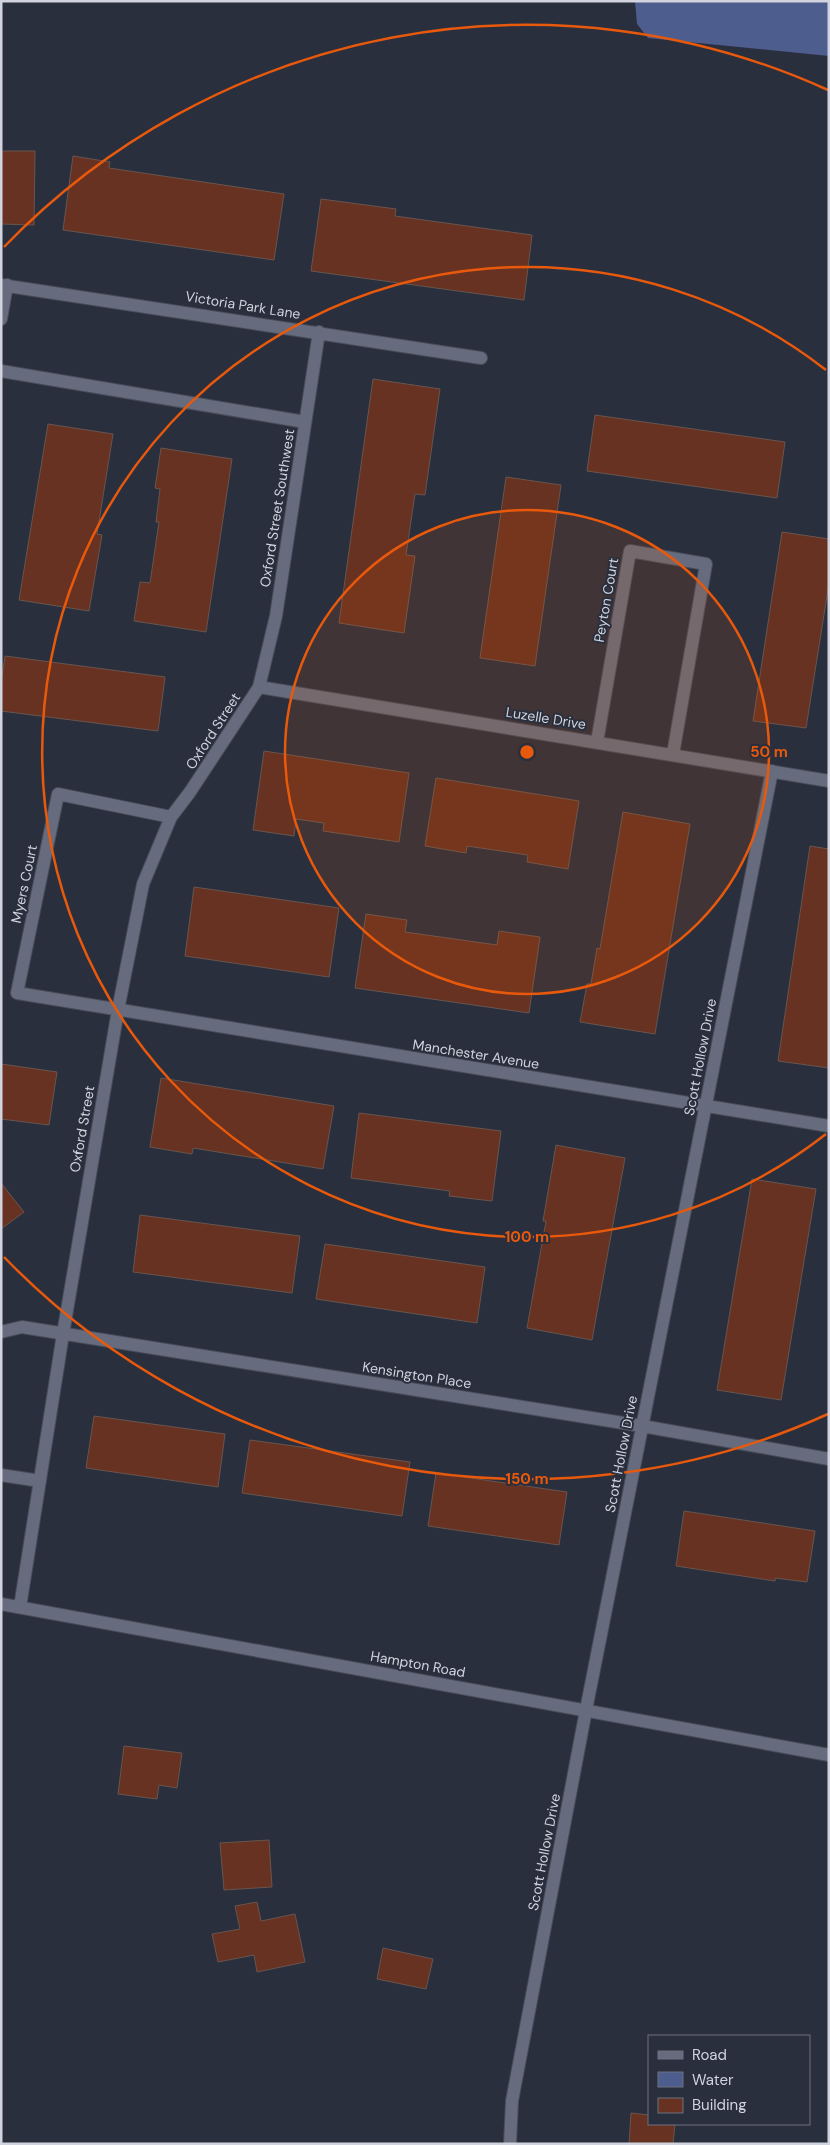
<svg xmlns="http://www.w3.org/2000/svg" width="830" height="2145" font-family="'DM Sans',sans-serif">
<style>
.water{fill:#4d5d8e}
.building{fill:#673221;stroke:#68554e}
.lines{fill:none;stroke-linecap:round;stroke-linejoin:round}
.street-casing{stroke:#484c59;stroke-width:14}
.street{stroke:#666c7d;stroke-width:12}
.ring{fill:none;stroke:#e8590c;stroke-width:2.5}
.labels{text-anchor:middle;stroke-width:4;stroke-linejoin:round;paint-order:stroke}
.street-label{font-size:14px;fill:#d1d4de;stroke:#2a2f3e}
.centre{fill:#e8590c;stroke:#2a2f3e;stroke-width:2.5}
.ring-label{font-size:15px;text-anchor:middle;font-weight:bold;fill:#e8590c;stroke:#2a2f3e;stroke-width:4;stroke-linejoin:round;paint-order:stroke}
</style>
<rect width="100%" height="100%" fill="#2a2f3e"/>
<path class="water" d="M635,1H829V56L648,38L637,24Z"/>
<path class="building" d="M1,151H35L34,225L1,224Z
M73,156L110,162L109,168L284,194L274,260L63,230Z
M321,199L396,209L395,216L532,235L524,300L311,271Z
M373,379L440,389L425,495L415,494L406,555L415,556L404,633L339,623Z
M595,415L785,442L777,498L587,471Z
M48,424L113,434L97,534L102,535L89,611L19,600Z
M161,448L232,459L206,632L134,621L140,582L150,583L159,522H156L160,489L155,488Z
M506,477L561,485L535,666L480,658Z
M782,532L829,539V583L806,728L753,721Z
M5,656L165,677L158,731L1,711V683Z
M264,751L409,773L399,842L323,831L324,823L296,819L294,836L253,830Z
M436,778L579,801L568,869L527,862L528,855L467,846L466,853L425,846Z
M623,812L690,824L655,1034L580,1022L587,984H591L597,948L600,949Z
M810,846L829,849V1068L778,1061Z
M194,887L339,908L329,977L185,956Z
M366,914L407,920L405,932L497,945L499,931L540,937L529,1013L355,988Z
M1,1064L57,1072L49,1125L1,1119Z
M161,1078L334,1106L323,1169L193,1148L192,1154L150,1147Z
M359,1113L501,1131L492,1201L449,1196L450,1191L351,1178Z
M556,1145L625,1158L592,1340L527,1328L546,1221H543Z
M752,1179L816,1189L781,1400L717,1390Z
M1,1183L24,1212L1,1229Z
M140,1215L300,1236L292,1293L133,1272Z
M325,1244L485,1267L477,1323L316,1299Z
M94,1416L225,1434L218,1487L86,1468Z
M250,1440L410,1462L402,1516L242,1493Z
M436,1473L567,1492L559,1545L428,1526Z
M684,1511L815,1531L807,1582L775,1578V1581L676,1566Z
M124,1746L182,1753L177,1788L159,1785L157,1799L118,1794Z
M269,1840L272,1887L224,1890L220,1843Z
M257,1902L261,1921L295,1914L305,1962L257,1972L254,1955L218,1962L212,1934L240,1929L235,1906Z
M383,1948L433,1959L426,1989L377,1979Z
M631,2113L649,2115V2124H675L673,2144H629Z"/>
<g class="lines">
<defs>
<path id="street" d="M1,285L481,358
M1,319L7,285
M1,371L305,422
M259,687L829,781
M597,742L630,551L706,564L673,754
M171,817L58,794L17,993L829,1126
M1,1332L22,1327L642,1426L829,1459
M1,1475L40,1481
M1,1604L829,1755
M20,1607L63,1334L118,1010L143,884L171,817L190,792L259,687L276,616L319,332
M510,2144L512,2101L586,1710L772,771"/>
</defs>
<use href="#street" class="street-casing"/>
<use href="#street" class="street"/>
</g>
<circle cx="527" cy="752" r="242" fill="#e8590c" fill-opacity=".12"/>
<g class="ring">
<circle cx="527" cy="752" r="242"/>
<path d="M826 1134A485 485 0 1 1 826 370"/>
<path d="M828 1414A727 727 0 0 1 4 1257M4 247A727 727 0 0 1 828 90"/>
</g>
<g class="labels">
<g class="street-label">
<text transform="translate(243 305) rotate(9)" y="5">Victoria Park Lane</text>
<text transform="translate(277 508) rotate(-81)" y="5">Oxford Street Southwest</text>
<text transform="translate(606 600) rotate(-80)" y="5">Peyton Court</text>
<text transform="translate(546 718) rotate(9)" y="5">Luzelle Drive</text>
<text transform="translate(213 731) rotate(-57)" y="5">Oxford Street</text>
<text transform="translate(24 884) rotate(-78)" y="5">Myers Court</text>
<text transform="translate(476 1054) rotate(9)" y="5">Manchester Avenue</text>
<text transform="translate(700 1057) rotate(-79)" y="5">Scott Hollow Drive</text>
<text transform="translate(82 1129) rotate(-80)" y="5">Oxford Street</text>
<text transform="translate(417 1375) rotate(9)" y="5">Kensington Place</text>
<text transform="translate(621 1454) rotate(-79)" y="5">Scott Hollow Drive</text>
<text transform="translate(418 1664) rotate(10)" y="5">Hampton Road</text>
<text transform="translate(544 1852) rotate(-79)" y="5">Scott Hollow Drive</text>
</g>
</g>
<circle cx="527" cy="752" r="8" class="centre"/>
<g class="ring-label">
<text x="769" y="757">50 m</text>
<text x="527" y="1242">100 m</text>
<text x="527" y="1484">150 m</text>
</g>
<rect width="830" height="2145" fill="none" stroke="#d1d4de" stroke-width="5"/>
<rect x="648" y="2035" width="162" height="90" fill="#2a2f3e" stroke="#6d717e"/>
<rect x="658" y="2051" width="25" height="8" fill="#666c7d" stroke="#6d717e"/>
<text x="692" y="2060" font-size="15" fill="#d1d4de">Road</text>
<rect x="658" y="2072" width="25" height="15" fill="#4d5d8e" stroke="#6d717e"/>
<text x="692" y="2085" font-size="15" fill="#d1d4de">Water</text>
<rect x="658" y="2098" width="25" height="15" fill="#673221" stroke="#6d717e"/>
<text x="692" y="2110" font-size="15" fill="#d1d4de">Building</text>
</svg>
